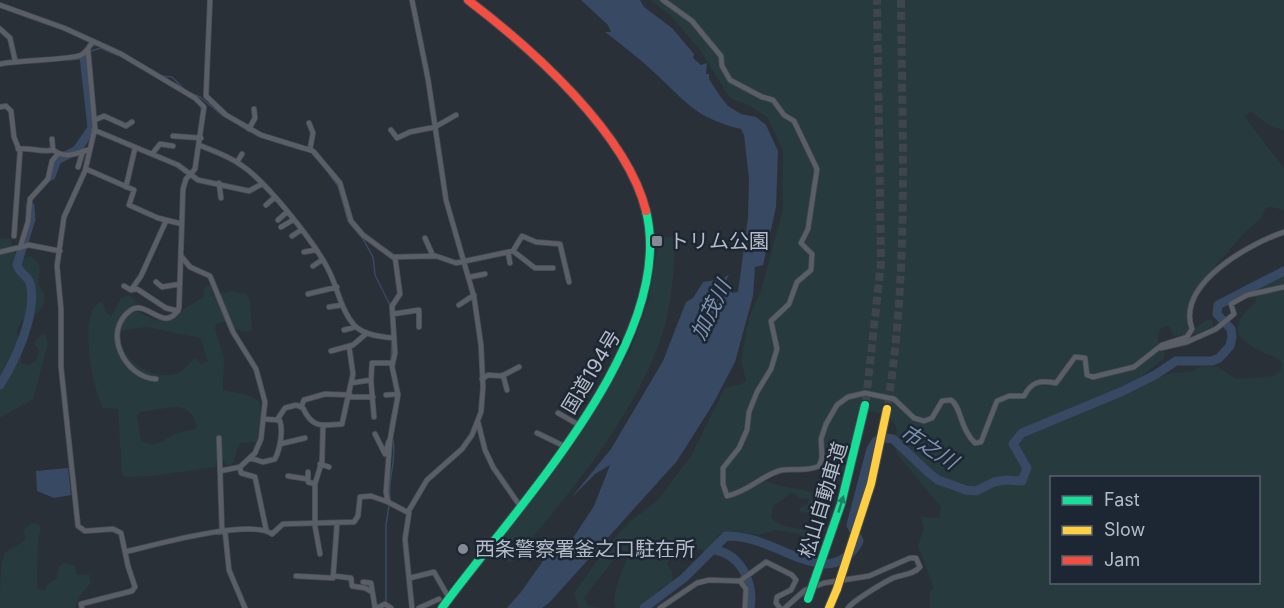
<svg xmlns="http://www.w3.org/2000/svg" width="1284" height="608" font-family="Inter,'Noto Sans JP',sans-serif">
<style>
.green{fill:#273a3e;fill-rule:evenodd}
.water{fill:#384963}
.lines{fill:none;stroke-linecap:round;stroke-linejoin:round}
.stream{stroke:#384963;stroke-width:1.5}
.river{stroke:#384963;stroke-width:9}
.highway-tunnel{stroke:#3f454e;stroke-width:8;stroke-dasharray:8 4;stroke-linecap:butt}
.street-casing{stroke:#484c53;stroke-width:6}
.fast-casing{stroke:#474c53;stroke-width:10}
.slow-casing{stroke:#474c53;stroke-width:10}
.jam-casing{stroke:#474c53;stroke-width:10}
.street{stroke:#5a5e66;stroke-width:4.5}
.fast{stroke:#16e098;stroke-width:8}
.slow{stroke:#ffcf43;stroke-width:8}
.jam{stroke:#f24e42;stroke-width:8}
.fast-bridge-casing{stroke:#474c53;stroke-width:10;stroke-linecap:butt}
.slow-bridge-casing{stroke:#474c53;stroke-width:10;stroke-linecap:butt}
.fast-bridge{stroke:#16e098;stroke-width:8}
.slow-bridge{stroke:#ffcf43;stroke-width:8}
.oneway{fill:#1a8366}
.poi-dot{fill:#848b96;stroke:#1d2633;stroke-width:2}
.labels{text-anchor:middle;stroke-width:5;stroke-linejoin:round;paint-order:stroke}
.poi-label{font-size:20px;fill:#b4bcc9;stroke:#1d2633;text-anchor:start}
.street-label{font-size:20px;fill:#b4bcc9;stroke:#1d2633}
.water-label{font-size:21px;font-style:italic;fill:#7c92b1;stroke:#1d2633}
</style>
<rect width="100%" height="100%" fill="#2a3038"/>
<path class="green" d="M650,0H1284V130L1272,127L1251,112L1244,116L1284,168V210L1271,207L1266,208L1261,218L1244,233L1196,289L1187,316L1190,328H1195L1207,320H1211L1214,326L1196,334L1174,336L1169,326L1162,327C1156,334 1157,348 1165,353L1163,359L1132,384L1134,388L1167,374L1192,371L1201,366L1218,367L1236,379L1273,376L1280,372L1282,365L1280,360C1264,350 1223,342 1243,315C1247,309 1252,307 1256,301L1255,292L1284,275V608H930V592L934,588L918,546L924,528L921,517L939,518L941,507L897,454C894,446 897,443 897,434C898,415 872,411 858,409L850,449L838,485L831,483L828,470L821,462L814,467L788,468L765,476L766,481C787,490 813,488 833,501L826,517L811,512L801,513L799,508L808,504L809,499L798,498L795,493L790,494L773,506L771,517C782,532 802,524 813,534V543H804L800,534L776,530L759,535L734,531L718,535L714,548L705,557L702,549H674L667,564L672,571L673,584L659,589L654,598L639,608H616C611,595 622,571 628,557L625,551H620L584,598L589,606L603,608H579L574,593L610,543L629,522L658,500L691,456L725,388L742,384L746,380L741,361L749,317L761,291L783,210V150L767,117L750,106L730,98L700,50L669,14ZM1052,478H1258V582H1052Z
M669,237H675C674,272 672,308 660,341C633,418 565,500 512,561L508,563L504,558L507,529L559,460L629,354L649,299L659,239Z
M10,238L14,252L22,260L30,256C47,268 36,271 39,285C40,289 43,291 44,294C47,310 34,316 22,320L17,330L22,364L29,365L36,360L39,351L34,343L40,335L46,334L48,344L33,399L0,418V239Z
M208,285L211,287L213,295L230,291L246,294L250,301L252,330L245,332L234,328L230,320L216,324L215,329L224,358L223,390L247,395L259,401L261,414L257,442L240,443L232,465H226L222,458L217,459L215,467L152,476L125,477L122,475L118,409L103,408C93,390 76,312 102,301L106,312L111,316L121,298L129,295L135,300L137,311L154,320L171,321L182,310L204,297V289ZM146,327L200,338L208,361L201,364L195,358C188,362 186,370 178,373C153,382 120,361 120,334L125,330ZM173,407C187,406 194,414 197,427C191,432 184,430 178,433C163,439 158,449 141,441L137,416L140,412Z
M32,523L38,524L41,529L38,539L37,589L45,590L47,585L57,578L59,567L64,563L74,565L77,575L89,574L91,583L79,597L75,608H0C0,593 0,563 5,553C10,548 19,546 25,540L24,530Z"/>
<path class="water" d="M581,0H640L644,7L672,28L694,54L693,58L701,65L707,63L706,74H709V79L720,96L728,106L741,114L756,117L766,125L778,151L776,207L763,265L755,267L753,296L735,362L713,404L677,461L549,603L542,608H507L521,592L555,544L558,541L569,544L594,506L610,465L595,474L571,498L611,449L663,361L686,302L693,298L703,282L723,279L729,274L726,281L732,293L738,292L748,218L749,179L744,135L741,129C696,118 687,103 656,74C640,59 622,45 605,32H611L608,25Z
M68,468L71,495L54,498L37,491L36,471Z"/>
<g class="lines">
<path class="stream" d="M91,51L101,48L117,55
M69,60L80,59L87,54
M161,76L172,77L184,89
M190,93L200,97L223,116
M240,126L260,137L302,150
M329,174L338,186L348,221L363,239L373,257L375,275L390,305
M391,359L392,340
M390,426L392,414
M390,500C387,476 397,465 393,440
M386,602V525L389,505"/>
<path class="river" d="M51,176L57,160L77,150L92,128L84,56
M0,385C15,361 38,313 30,283C28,276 19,273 17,265L31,219L30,206
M715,550C742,555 754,584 750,608
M644,608L684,578L726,536C763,535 793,562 826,564C840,564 854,553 859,541L851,525L871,449L876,441L886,438L893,439L929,473L938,480L966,490L976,491L994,482L1006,480L1022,481L1027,468L1013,444L1022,433L1123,391L1155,375L1176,361H1212L1219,358L1230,346L1232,337L1231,329L1217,314L1218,305L1284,271"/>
<path class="highway-tunnel" d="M866,400L881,263L877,0
M888,403C909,269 902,135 901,0"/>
<defs>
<path id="street" d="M210,0L206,96L226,115L261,135L313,151L340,183L351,221L363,235L393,257L436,256L456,263L513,251L522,236L536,242L560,244L569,282
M663,0L692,21L721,56L722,66L730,80L762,97L773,100L784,115L794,121L817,169L808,229L801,243L812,254L811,270L797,282L789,304L771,321L777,349L771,369L757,392L749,412L747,430L739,448L723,468V484L727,496C750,491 763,474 782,470C794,468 806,472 819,466L822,458L821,439L826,424L837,405L848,397L865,393L894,399L914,418L924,421L932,418L942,401L951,400C961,406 960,429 975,443L981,442L997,401L1009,396H1024C1032,381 1040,380 1056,383L1075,357L1085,358L1087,375L1093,377L1134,367L1162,345L1187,337L1192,329C1176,284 1249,244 1284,232
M0,5L64,28L121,54L195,98L204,107L195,169L186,179L183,189L179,308C165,335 147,299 131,310C101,331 125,378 156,379
M0,29L10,38L15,60
M0,64C16,60 72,60 81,55C87,52 89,47 93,41
M0,107L6,106L11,111L14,137L20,152L14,236
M95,120L104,116L126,126L132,122
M309,123L313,133L310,149
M249,129L255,118L254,109
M94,130L178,165L198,180L249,191L262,184
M391,130L397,138L410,132L435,127L456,115
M173,136L201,138
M52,139L53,150C66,159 74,154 88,150
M199,145C213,151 229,156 241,165C266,181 316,244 329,271C338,289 341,310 354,325C363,335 381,337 393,338
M18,149C31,147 41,153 53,150
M152,154L160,144L173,146
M237,162L242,154
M78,167L83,151
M86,169L134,190L129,205L158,218L182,224
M219,183L221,198
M126,187L135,148
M266,205L274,198
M278,220L287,212
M281,227L293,220
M292,236L301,230
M425,238L433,256
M20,248L28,222L30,199L48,179L52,161L58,154
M513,251L535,268H553
M0,252L29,245L60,251
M304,252L315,250
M508,252L510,263
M181,256L190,267L210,276L233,332L256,369L265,402L261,439L255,453L240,467L220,471
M395,257L400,294L392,306L395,353L392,366L398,395L390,440L386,492L388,502L409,513L405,539L412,608
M313,266L322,260
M470,277L485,274
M156,282L162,287L180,284
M124,286L131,290L137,289L166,308L178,311
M131,290L141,276L166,221
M308,294L337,287
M459,305L474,295
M329,307L342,305
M393,314L419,310V327
M344,330L355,327
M1161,348L1187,342L1216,329L1234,314L1231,304L1247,295L1284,287
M331,351L353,345L367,333
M503,375L507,390
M482,379L488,375L502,376L519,367
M351,383L371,380
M386,395L398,394
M350,397H373
M301,407L304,400L325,394L350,395
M558,413L579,425
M374,417L371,381L372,363H393
M264,419L277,420L285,408L296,405L303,408C312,428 321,426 342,424L353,374L349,346
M478,422L485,450L493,467L520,506
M537,433L564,446
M375,434L385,454L389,441
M219,438L222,531
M280,444L305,438
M250,458L263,462L275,459C280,449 284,429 279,419
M320,464L329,467
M240,467L241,473L255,477L266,529
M308,472V482L315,484
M288,476L307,479
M408,512L427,480L462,449L472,435L481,412L483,387L481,345L474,297L446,200L428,79L412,0
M225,531L229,570L245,608
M125,552C154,545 250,518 272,534L283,524L354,522L358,516L360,497L371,496L388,502
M320,554L315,526V484L322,461L323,426
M296,576L333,578L337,524
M334,576L351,578L352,586L365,588L372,592
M410,578L434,572L449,598
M740,581L746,589L745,608
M363,582L371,583L375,608
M82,608L81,604L132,591L135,587L128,566L121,533L113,529L85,531L78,526L61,367V309L57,266L64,217L85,171L95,128L88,50
M377,608L385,604L391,608
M419,608L439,599
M660,608L697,583L709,580L740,581L766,562L792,575L796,580L791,590L777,597L776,603L780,608
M785,608L805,590L824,583L869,576L910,558H916L920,567C913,575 903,574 893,578C883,583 854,600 848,608"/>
<path id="fast" d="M442,608C514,509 678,340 646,211"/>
<path id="slow" d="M829,608L837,589"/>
<path id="jam" d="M468,0C531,48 627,133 646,211"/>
</defs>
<use href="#street" class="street-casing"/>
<use href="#fast" class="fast-casing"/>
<use href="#slow" class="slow-casing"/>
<use href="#jam" class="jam-casing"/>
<use href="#street" class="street"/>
<use href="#fast" class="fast"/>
<use href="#slow" class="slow"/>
<use href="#jam" class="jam"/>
<defs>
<path id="fast-bridge" d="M808,599L841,504L865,405"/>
<path id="slow-bridge" d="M837,589L871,484L887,409"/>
</defs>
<use href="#fast-bridge" class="fast-bridge-casing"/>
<use href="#slow-bridge" class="slow-bridge-casing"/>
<use href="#fast-bridge" class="fast-bridge"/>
<use href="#slow-bridge" class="slow-bridge"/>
</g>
<defs><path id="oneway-solid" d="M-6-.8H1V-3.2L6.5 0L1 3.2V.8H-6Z" transform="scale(1.5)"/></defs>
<use class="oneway" href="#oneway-solid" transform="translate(841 504) rotate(-73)"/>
<g class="poi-dot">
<rect x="651" y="235" width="12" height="12" rx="3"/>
<circle cx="463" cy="549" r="6"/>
</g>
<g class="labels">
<g class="poi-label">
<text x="669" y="248">トリム公園</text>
<text x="475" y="556">西条警察署釜之口駐在所</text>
</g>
<g class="street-label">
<text transform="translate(591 372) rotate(-59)" y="7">国道194号</text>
<text transform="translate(823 500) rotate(-73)" y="7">松山自動車道</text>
</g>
<g class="water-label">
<text transform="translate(711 310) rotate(-64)" y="7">加茂川</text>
<text transform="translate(929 447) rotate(33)" y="7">市之川</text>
</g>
</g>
<rect x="1050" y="476" width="210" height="108" fill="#1d2633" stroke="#59626f" stroke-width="1.5"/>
<rect x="1062" y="496" width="30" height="9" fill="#16e098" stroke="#59626f" stroke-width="1.5"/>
<text x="1104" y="506" font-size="18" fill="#b4bcc9">Fast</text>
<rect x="1062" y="526" width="30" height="9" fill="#ffcf43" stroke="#59626f" stroke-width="1.5"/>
<text x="1104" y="536" font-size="18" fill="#b4bcc9">Slow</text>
<rect x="1062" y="556" width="30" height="9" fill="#f24e42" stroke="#59626f" stroke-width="1.5"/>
<text x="1104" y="566" font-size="18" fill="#b4bcc9">Jam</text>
</svg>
